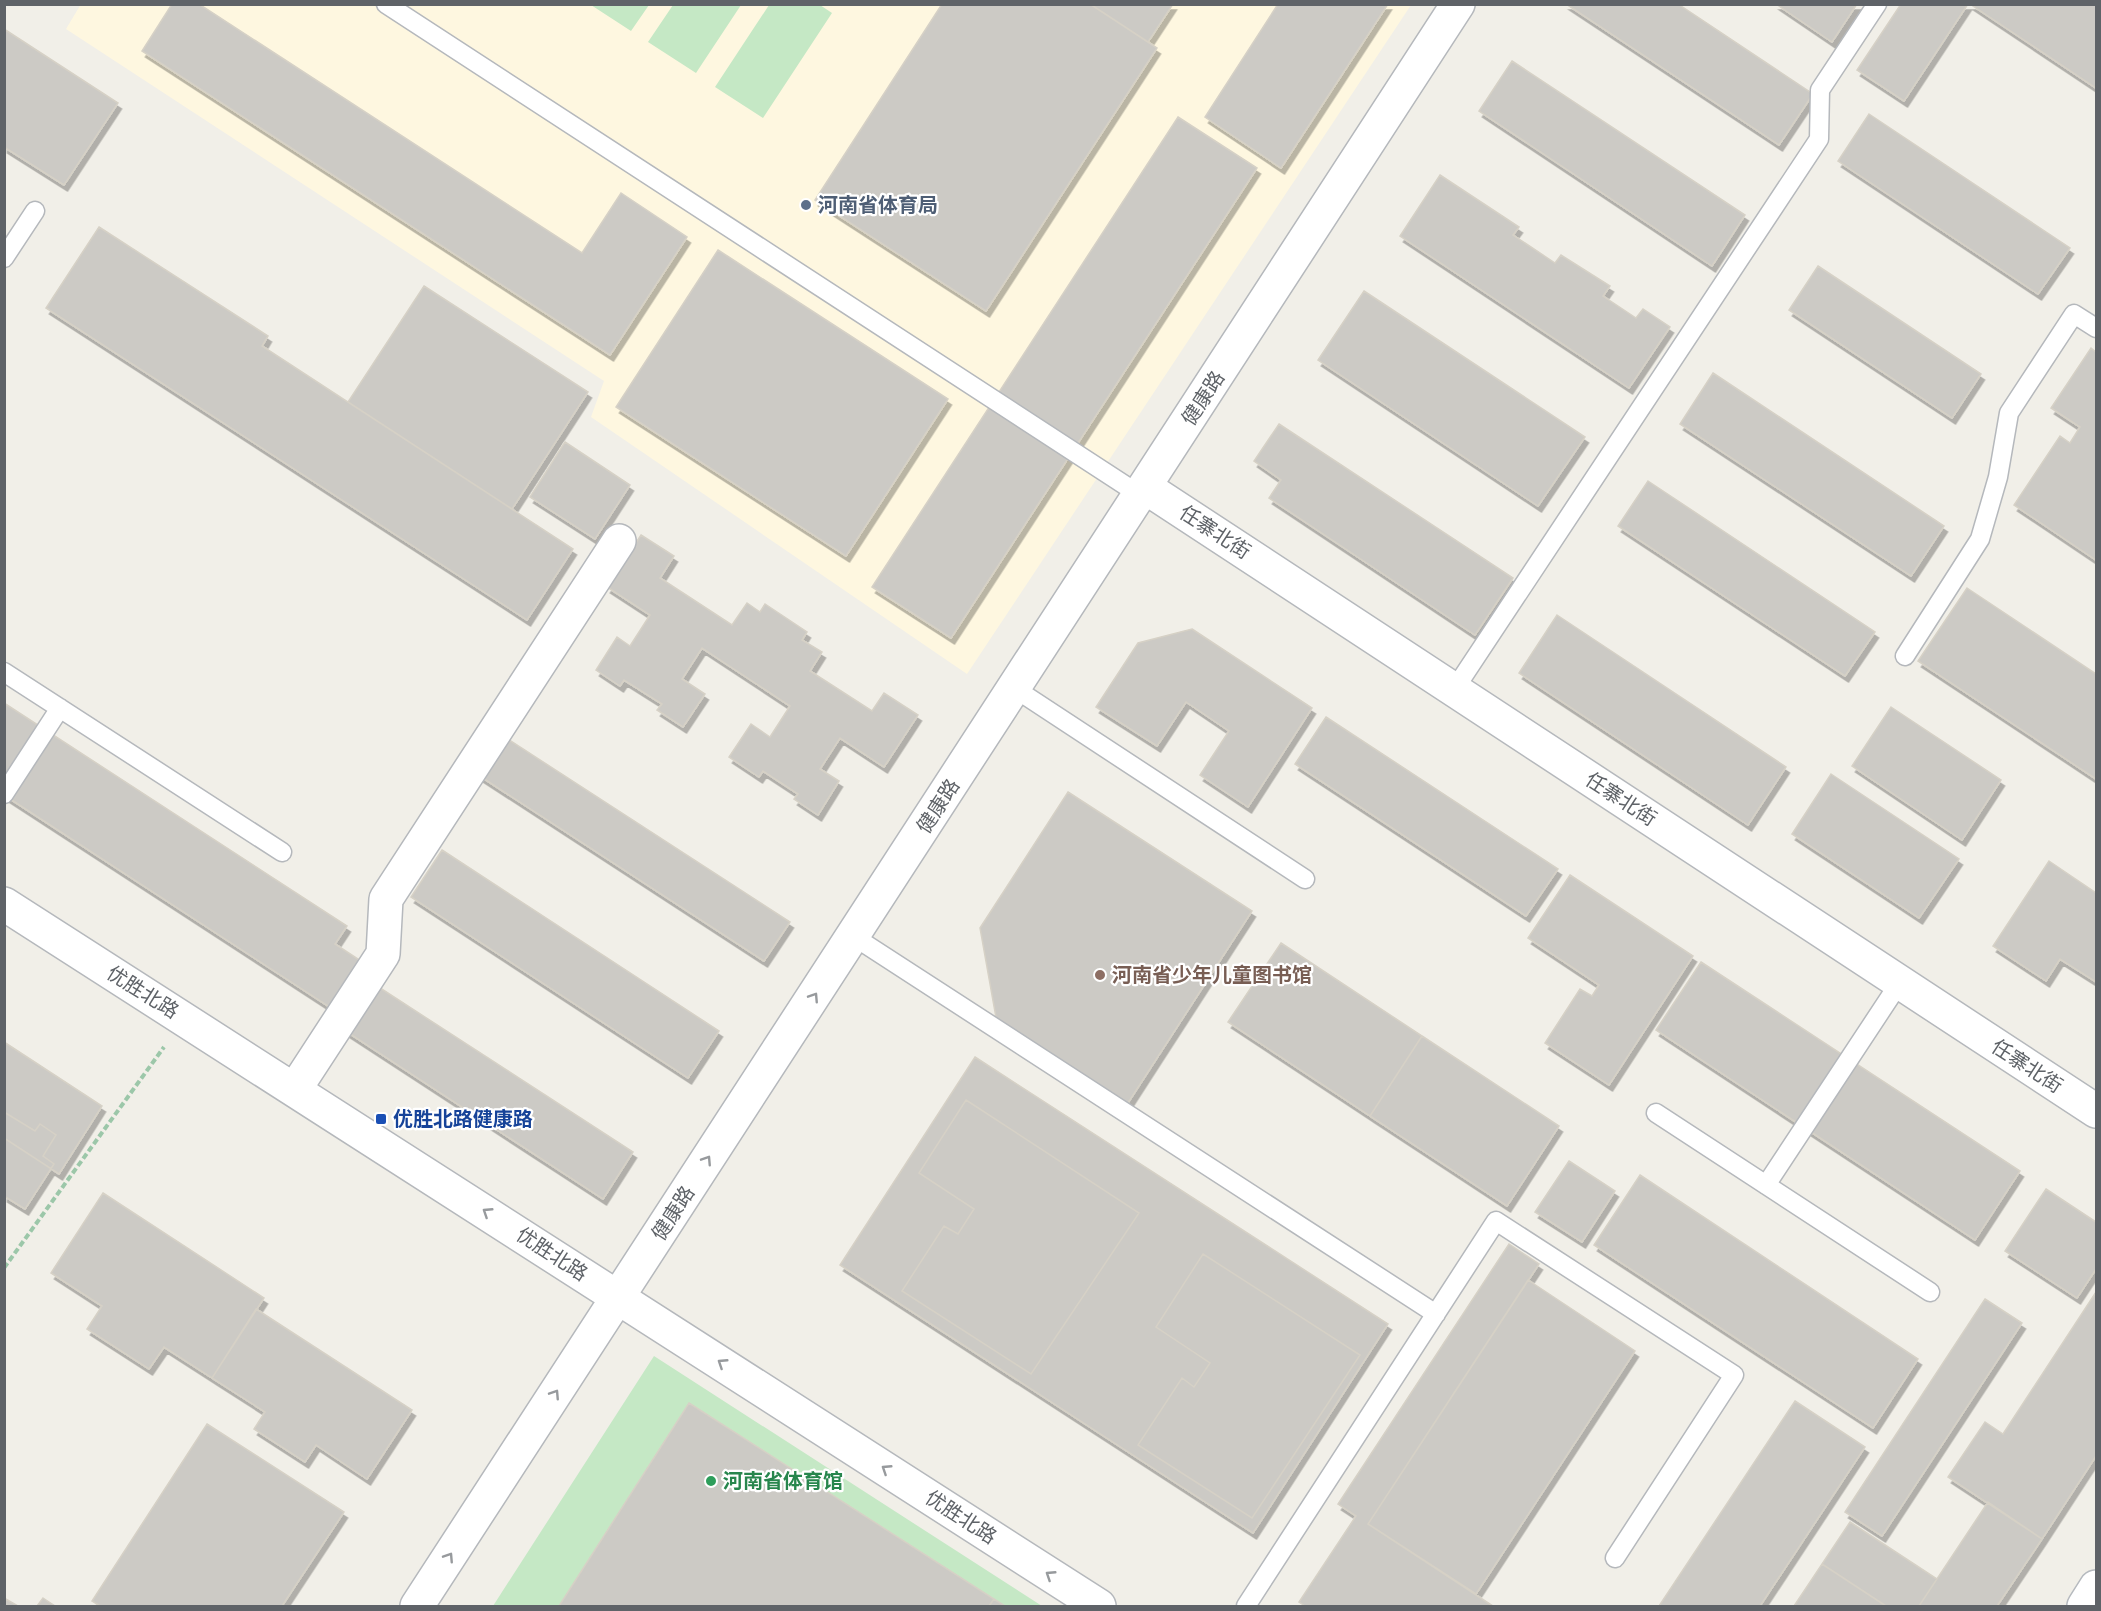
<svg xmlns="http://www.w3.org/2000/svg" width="2101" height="1611" font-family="'Roboto Condensed','Noto Sans SC',sans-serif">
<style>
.commercial{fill:#fef7e0}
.green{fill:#c5e8c5}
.building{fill:#cccac5;stroke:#d6d1c6;stroke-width:1.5;filter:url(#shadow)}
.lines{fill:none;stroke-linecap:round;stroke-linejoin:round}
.service-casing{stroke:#b5b8bc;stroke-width:21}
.minor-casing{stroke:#b5b8bc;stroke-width:36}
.secondary-casing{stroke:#b6babf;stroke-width:36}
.path{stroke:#9cc7a9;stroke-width:4;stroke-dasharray:6 3;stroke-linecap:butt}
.service{stroke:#fff;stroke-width:18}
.minor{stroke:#fff;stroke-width:33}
.secondary{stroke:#fff;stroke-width:33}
.oneway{stroke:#979a9d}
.service-dot{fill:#5c6f8a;stroke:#fff;stroke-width:2}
.education-dot{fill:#8d6e63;stroke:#fff;stroke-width:2}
.transit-dot{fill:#1a4fb4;stroke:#fff;stroke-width:2}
.leisure-dot{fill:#2e9e5b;stroke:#fff;stroke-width:2}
.labels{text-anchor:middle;stroke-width:4.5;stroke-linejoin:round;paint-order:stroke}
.service-label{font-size:20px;font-weight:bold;fill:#4e5e75;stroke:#fff;text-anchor:start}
.street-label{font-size:20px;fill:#5f6368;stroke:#fff}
.education-label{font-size:20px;font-weight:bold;fill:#785e54;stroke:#fff;text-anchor:start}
.transit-label{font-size:20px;font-weight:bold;fill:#164399;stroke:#fff;text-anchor:start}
.leisure-label{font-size:20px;font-weight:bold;fill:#27864d;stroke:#fff;text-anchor:start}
</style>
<defs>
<filter id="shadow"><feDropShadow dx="3.5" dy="6" stdDeviation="0" flood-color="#0004"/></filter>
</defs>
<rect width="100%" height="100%" fill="#f1efe8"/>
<path class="commercial" d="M81,4L1411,5L967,674L591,417L604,381L66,29Z"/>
<path class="green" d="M591,5H649L631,31Z
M673,5H741L696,73L648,42Z
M769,5H820L832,13L763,118L715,87Z
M654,1356L1042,1606H493Z"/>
<path class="building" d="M172,4H199L582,253L621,193L687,237L610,355L142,51Z
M942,4H1090L1157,48L986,311L815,200Z
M1090,4H1173L1148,42Z
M1278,4H1388L1281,168L1205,117Z
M1566,4H1678L1813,94L1779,145Z
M1776,4H1857L1832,42Z
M1901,4H1968L1904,101L1857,70Z
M1970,4H2096V88Z
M4,29L118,103L64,185L4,147Z
M1512,61L1745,215L1712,266L1479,111Z
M1869,114L2070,248L2038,294L1838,161Z
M1178,117L1257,168L951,638L872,587Z
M1440,175L1519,227L1513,235L1555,263L1561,255L1610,286L1603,296L1636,318L1643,309L1670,327L1629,388L1400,236Z
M99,227L268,336L262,346L573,549L527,620L46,308Z
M718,250L948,399L846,556L616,407Z
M1818,266L1981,374L1952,418L1789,310Z
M424,286L588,392L512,509L348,402Z
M1364,291L1585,437L1538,506L1318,360Z
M2091,348L2096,352V560L2014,505L2060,436L2070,443L2080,427L2051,408Z
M1713,373L1944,526L1911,576L1680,424Z
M1279,424L1513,578L1475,635L1269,498L1281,480L1254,461Z
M565,442L630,485L595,539L530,497Z
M1648,481L1875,632L1845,676L1618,526Z
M641,535L674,556L660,578L732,625L747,603L760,612L765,604L807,632L802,640L822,652L810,671L872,711L884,693L918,715L884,767L840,738L820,769L839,781L818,815L794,799L798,794L763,771L759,777L729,757L751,724L770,737L790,706L702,648L682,679L705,694L683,727L657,710L662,704L624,680L620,686L596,670L617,637L630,646L650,615L607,587Z
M1967,588L2096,674V779L1918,661Z
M1557,615L1786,767L1748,825L1519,673Z
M1192,629L1312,708L1248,807L1200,775L1229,731L1186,702L1157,746L1096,707L1138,643Z
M4,703L347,926L335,944L364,963L334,1010L4,795Z
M1891,707L2001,780L1962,840L1852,766Z
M1326,717L1558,869L1526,916L1295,764Z
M500,734L790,922L764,961L475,773Z
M1831,774L1959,859L1919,918L1792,834Z
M1068,792L1252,911L1126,1106L997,1023L980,928Z
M442,850L719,1031L688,1078L411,897Z
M2049,861L2096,893V982L2060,959L2046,981L1993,946Z
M1570,875L1693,956L1609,1085L1545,1043L1580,989L1592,996L1599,985L1528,938Z
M1281,943L1422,1036L1370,1116L1228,1022Z
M1701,962L2020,1171L1975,1240L1656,1030Z
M374,984L633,1152L603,1199L344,1030Z
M1422,1036L1559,1126L1507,1206L1370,1116Z
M4,1042L102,1106L59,1174L4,1138Z
M975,1057L1388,1324L1253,1533L840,1265Z
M966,1100L1139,1213L1031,1374L902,1291L944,1226L958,1234L974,1209L919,1173Z
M4,1112L35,1131L40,1124L56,1135L43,1156L54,1164L25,1209L4,1196Z
M1569,1161L1615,1191L1582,1242L1535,1212Z
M1640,1175L1918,1359L1873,1428L1594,1245Z
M2046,1189L2096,1222V1269L2077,1298L2005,1251Z
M103,1193L264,1298L212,1378L164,1347L149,1369L87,1329L102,1306L51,1273Z
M1509,1244L1539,1264L1368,1524L1493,1606H1305L1299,1602L1356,1516L1338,1504Z
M1203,1254L1360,1355L1252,1518L1138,1445L1182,1378L1194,1387L1210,1363L1156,1327Z
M1528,1280L1635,1351L1476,1594L1368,1524Z
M2096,1292V1456L2042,1539L1948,1477L1985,1422L2003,1434Z
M1985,1299L2022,1323L1882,1536L1845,1512Z
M256,1309L412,1410L367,1479L316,1445L305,1462L254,1429L265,1412L212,1378Z
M1795,1401L1865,1447L1760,1606H1659Z
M689,1403L994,1599L989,1606H559Z
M207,1424L344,1512L282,1606H100L92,1601Z
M1988,1502L2042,1539L1997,1606H1919Z
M1850,1522L1937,1579L1919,1606H1886L1822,1564Z
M1822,1564L1886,1606H1794Z
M4,1598L18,1606H4Z
M43,1598L55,1606H37Z
M994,1599L1005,1606H989Z"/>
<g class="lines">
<defs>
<path id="service" d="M386,4L1140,495
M4,258L35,211
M1905,656L1980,539L1998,477L2009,413L2074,314L2096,328
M4,672L282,852
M1014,688L1305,879
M1454,690L1819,139L1820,90L1877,4
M4,794L60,708
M853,936L1436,1314
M1656,1113L1930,1292
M1766,1185L1900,982
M1246,1606L1496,1221L1734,1375L1615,1558"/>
<path id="minor" d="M1145,487L2096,1111
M4,904L1099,1606
M295,1089L383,954L386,899L619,541
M417,1606L1458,4"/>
<path id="secondary" d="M2084,1606L2096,1587"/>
</defs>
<use href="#service" class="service-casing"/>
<use href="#minor" class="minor-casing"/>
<use href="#secondary" class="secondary-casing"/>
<path class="path" d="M4,1268L164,1047"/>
<use href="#service" class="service"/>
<use href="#minor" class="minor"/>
<use href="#secondary" class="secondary"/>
</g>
<defs><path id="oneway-chevron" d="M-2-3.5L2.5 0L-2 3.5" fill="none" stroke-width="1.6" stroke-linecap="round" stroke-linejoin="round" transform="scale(1.5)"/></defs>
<g class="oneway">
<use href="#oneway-chevron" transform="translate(814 997) rotate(-57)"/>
<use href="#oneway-chevron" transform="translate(707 1160) rotate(-57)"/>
<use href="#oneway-chevron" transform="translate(487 1212) rotate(-147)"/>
<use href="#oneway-chevron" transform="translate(722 1363) rotate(-147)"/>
<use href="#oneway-chevron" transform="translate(555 1394) rotate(-57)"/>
<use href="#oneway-chevron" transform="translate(886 1469) rotate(-147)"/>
<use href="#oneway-chevron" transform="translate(449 1557) rotate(-57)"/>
<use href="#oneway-chevron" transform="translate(1050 1575) rotate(-147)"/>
</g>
<circle class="service-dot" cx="806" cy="205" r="6"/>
<circle class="education-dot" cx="1100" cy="975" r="6"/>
<rect class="transit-dot" x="375" y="1113" width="12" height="12" rx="3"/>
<circle class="leisure-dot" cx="711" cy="1481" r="6"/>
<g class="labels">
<g class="service-label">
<text x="818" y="212">河南省体育局</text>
</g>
<g class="street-label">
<text transform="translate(1203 398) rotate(-57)" y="7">健康路</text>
<text transform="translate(1215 532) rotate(33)" y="7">任寨北街</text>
<text transform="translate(1621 799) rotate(33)" y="7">任寨北街</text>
<text transform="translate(938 806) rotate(-57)" y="7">健康路</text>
<text transform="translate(143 992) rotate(32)" y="7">优胜北路</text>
<text transform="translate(2027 1066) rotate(33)" y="7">任寨北街</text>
<text transform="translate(673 1213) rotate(-57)" y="7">健康路</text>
<text transform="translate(552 1254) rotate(33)" y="7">优胜北路</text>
<text transform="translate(961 1517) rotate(33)" y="7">优胜北路</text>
</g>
<g class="education-label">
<text x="1112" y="982">河南省少年儿童图书馆</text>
</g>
<g class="transit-label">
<text x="393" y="1126">优胜北路健康路</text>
</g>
<g class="leisure-label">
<text x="723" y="1488">河南省体育馆</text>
</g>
</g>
<rect width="2101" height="1611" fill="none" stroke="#5f6368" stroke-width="12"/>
</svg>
